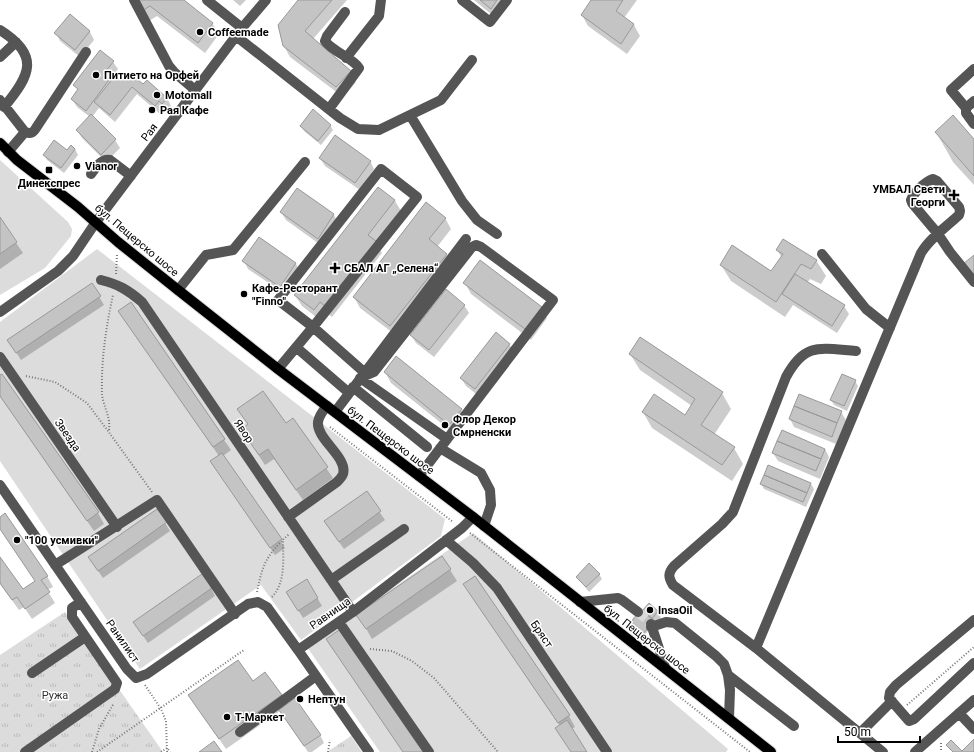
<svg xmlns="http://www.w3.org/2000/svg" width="974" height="752" font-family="Roboto,sans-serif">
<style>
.grass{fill:#dcdcdc}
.park{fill:url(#park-tufts)}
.shadow{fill:#0003}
.building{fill:#c4c4c4;stroke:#999}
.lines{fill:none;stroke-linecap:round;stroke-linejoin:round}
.minor-tunnel{stroke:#d9d9d9;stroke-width:10;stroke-dasharray:10 5;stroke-linecap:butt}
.major-casing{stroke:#dbdbdb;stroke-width:12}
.path{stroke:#777;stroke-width:2;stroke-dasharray:1 2;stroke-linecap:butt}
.minor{stroke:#555;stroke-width:10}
.major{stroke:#000;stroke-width:10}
.poi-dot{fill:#000;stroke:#fff;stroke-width:1.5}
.labels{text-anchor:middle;stroke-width:3;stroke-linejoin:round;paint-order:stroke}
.poi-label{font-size:11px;font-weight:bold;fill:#000;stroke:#fff;text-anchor:start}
.street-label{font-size:11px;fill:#000;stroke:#fff}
.park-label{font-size:11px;fill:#333;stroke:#fff}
</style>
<defs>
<pattern id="park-tufts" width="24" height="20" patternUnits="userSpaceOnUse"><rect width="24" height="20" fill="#dcdcdc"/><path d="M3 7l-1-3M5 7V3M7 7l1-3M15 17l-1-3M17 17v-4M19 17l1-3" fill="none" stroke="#bbb"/></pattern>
</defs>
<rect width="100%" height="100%" fill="#fff"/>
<path class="grass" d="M0,160L68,222L72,229L71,236L45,268L0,295Z
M97,249L445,519L441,536L301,640L261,585L140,669L0,461V322Z
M473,533L728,749L726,752H380L307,647Z"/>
<path class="park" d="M65,612L163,752H0V655Z
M351,736L362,752H327Z"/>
<path class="shadow" d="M137,0H182L212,23L219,34L205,53L157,16L149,21Z
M233,0H246L240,6Z
M299,0H347L313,39L350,71L356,82L343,97L290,57L284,46Z
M474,0H508L497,19Z
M593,0H637L624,18L634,25L640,36L627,54L588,26L582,15Z
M70,16L90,32L94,40L80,57L60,41L56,33Z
M113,62L118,69L111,79L112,81L126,80L143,85L167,98L171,106L167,111L164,109L160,114L137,94L115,122L99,108L92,117L115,140L120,148L106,162L82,138L77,130L90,117L77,107L72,99L78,91L75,85Z
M330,125L333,130L321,145L304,131L301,126Z
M936,132L974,140V185L953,162Z
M75,149L78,155L64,173L47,160L44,155Z
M320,158L370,161L374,169L360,190L325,166Z
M379,188L395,201L401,211L376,243L382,253L332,317L326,312L320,320L302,306L295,295Z
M297,189L334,215L338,223L322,246L286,220L281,212Z
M445,218L451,229L437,247L446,254L452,265L397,336L360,308L354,297Z
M0,219L23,253L0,269Z
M777,250L816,260L826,276L821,284L810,279L807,283L844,306L849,314L837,333L793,305L785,317L731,281L721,265L772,272L782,258Z
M244,261L296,264L300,271L285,294L248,269Z
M465,283L541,307L547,318L531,340L471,294Z
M92,285L104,305L21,360L8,340Z
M130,304L231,450L223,456L285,548L275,555L211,461L219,456L126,322Z
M464,305L469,313L434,357L416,343L411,335Z
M509,344L514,352L480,397L466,386L461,378Z
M630,354L722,393L731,409L714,435L734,448L743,464L732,481L652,428L643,412L685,416L692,406L640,370Z
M397,358L461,410L467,421L456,435L391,383L385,372Z
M2,375L98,513L104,524L94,531L0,396V376Z
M855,381L858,386L847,411L834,405L831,400Z
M841,412L846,420L836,444L794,427L790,419Z
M245,420L286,425L293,420L333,478L303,500L274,459L265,465L242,430L249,425Z
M825,449L829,457L820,479L778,461L773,453Z
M761,484H811L814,489L806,507L764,489Z
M366,492L385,520L344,549L330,529Z
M157,510L170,531L103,578L94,565Z
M0,518L47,576L53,587L47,590L55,603L32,619L24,607L19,610L0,584V558L23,590L36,581L0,528Z
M442,557L457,581L372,639L364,625Z
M599,574L602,579L589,592L577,577Z
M475,577L569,716L575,727L571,729L586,752H572L560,726L471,595Z
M307,580L322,606L303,618L292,600Z
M211,588L215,596L148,643L139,630Z
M649,604L658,612L662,620L654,623L645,635L631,623Z
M252,682L281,696L287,706L320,735L324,743L312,752H308L280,711L226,749L189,695Z"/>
<path class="building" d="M136,0H184L213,23L198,43L150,6L142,11Z
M298,0H332L305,31L351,71L336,87L283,46L278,25Z
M480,0H497L491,9Z
M591,0H623L616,11L634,24L621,44L581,15Z
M70,14L90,31L75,50L54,33Z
M100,50L114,61L105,72L111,77L86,111L71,99L78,89L73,85Z
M118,72L126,78L130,73L143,84L147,80L167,98L162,104L159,101L155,106L132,87L110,115L94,102Z
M313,109L331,125L318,141L300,126Z
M91,114L116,139L101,155L76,130Z
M953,115L974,139V176L935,132Z
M335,135L371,161L355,183L319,158Z
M54,140L67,150L71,145L75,149L61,168L43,155Z
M378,187L395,200L368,235L377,242L326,307L320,302L314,310L294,295Z
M297,188L334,214L318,239L280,212Z
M426,202L446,218L429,239L447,254L390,326L353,297Z
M0,217L17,242L0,254Z
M259,237L296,263L280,287L242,261Z
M783,239L817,260L811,269L801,264L776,302L720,265L732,245L771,271L783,254L776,250Z
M974,255V277L963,264Z
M480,260L542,307L525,329L463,283Z
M795,274L845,305L832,326L782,294Z
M92,283L101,296L16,353L7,340Z
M446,289L465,305L429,350L410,335Z
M131,302L225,439L213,447L118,311Z
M496,332L510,344L475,389L460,378Z
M640,337L723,392L701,425L735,447L722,465L642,412L654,394L685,415L695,399L629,354Z
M396,356L462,409L449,425L384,372Z
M2,374L99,512L87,521L0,396V375Z
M842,374L856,380L844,406L830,400Z
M263,391L286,423L293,418L328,467L296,490L268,449L259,455L241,430L248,424L237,409Z
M799,394L842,411L837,423L794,406Z
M794,406L837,423L832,437L789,419Z
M782,430L825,449L821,459L777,441Z
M777,441L821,459L816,471L772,453Z
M222,453L282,539L270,548L210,461Z
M768,465L811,483L807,493L764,475Z
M764,475L807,493L803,502L760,484Z
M367,491L381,511L339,542L324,521Z
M157,509L167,522L98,571L88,557Z
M5,513L48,576L41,580L50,592L25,609L17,597L12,600L0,583V557L23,589L35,581L0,529V517Z
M442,556L451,569L366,629L356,615Z
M589,563L600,574L586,587L576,577Z
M202,574L212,588L143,636L133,622Z
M475,576L570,715L558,723L463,584Z
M307,579L318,598L298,611L286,592Z
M649,603L658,611L652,619L642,611Z
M641,609L654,620L643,634L630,623Z
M339,630L423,752H403L326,639Z
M238,660L253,681L265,672L282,695L219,739L188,695Z
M295,698L321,735L304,746L279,710Z
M567,720L587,752H571L555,728Z
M974,739V752H953L946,745L951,740L962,751Z
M214,741L222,752H199Z"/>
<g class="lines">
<path class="minor-tunnel" d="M638,612L649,621L651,624"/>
<defs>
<path id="major" d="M0,143L17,160L78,207L118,242L178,290L278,369L473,517L771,752"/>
</defs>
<use href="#major" class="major-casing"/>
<path class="path" d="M116,274L117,255
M26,376L55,382L87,403L108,431L152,492
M330,427L453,522
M109,430C111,417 103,406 102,394C101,360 106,327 113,295
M470,533L750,752
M257,592C263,562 267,555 289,534
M272,597C286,582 283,559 283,539
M370,649L392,651L412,661L434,678L498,752
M145,685L161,709L166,721L167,752
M907,705L974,647
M941,743V752
M92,752L99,729L114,703
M97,752L244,650
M161,752L167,748L170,752
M328,752L330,740"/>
<path class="minor" d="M134,0L169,66L174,72L195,90
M207,0L242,28
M462,0L490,22L507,0
M0,30C40,55 31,75 4,107
M236,36L340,118L358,129L379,130L441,100L472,60
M0,57L16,42
M346,58L379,16L381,0
M0,100L25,132
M974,101L966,108V113L974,124
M966,108L951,90L974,69
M329,109L359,68C353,58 333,52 325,41L327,36L345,12
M410,115L462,201L477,220L497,234
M8,152L25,132C31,134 33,133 36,128L86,52
M91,174C96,168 101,158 110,160L131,176
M822,254L866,309L890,328
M101,280C118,284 128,290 142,302L353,612
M178,290L206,255L233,250L305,162
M0,312L58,271L73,256L96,222L242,28L266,0
M297,348L348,392
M856,351C820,348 805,342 786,377L733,512L722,524L674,566C668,573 668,577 673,585L756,648L883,752
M0,357L117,527
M278,369L313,327L417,197L381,169L278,300L313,327L364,372
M360,378L374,372L472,247L476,245L481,247L553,300L419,476
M360,378L447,439
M353,387L427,447
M335,412L466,239
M440,448L481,473L490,490L491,505L484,526
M0,485L127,669L136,678L147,674L248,604L258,602L267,607L298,650
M288,517L337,482C339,480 342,477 343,474C348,457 316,439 318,422C319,415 323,411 327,406
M446,540L473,563L497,588L607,752
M55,565L157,500L235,614
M331,580L404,529
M580,602L618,598L622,600L638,612
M974,620L896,685L890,692L889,698L909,721L914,719L974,663
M339,622L429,752
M651,624L665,667
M651,627L666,622L675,623L716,656L724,664L728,675L730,690L729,718
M756,648L921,253C930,238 946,227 959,215L960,211L959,207L937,181L933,179C925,182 914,192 911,200L912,203L938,234L950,252L974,282
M32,673L85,637
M728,675L794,726
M959,713L974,729
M240,732L316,676
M860,733L892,701
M25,752L115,689L117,683L72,617V608L81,602
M369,752L298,650L353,612L462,528L473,517
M915,752L974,700"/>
<use href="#major" class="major"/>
</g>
<g class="poi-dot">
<circle cx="200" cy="32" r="4"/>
<circle cx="96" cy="75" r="4"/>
<circle cx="157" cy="95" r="4"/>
<circle cx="152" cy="110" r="4"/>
<circle cx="77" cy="166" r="4"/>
<rect x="45" y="166" width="8" height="8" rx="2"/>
<path d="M952 189h4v4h4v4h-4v4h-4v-4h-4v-4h4z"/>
<path d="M333 262h4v4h4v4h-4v4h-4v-4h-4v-4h4z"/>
<circle cx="244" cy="294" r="4"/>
<circle cx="445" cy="425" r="4"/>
<circle cx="17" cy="540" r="4"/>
<circle cx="650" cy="610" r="4"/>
<circle cx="300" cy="699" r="4"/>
<circle cx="227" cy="717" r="4"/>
</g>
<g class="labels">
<g class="poi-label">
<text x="208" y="36">Coffeemade</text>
<text x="104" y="79">Питието на Орфей</text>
<text x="165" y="99">Motomall</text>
<text x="160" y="114">Рая Кафе</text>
<text x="85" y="170">Vianor</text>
<text x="49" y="187" text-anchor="middle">Динекспрес</text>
<text x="945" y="193" text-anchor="end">УМБАЛ Свети<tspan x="945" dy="13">Георги</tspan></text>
<text x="344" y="272">СБАЛ АГ „Селена“</text>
<text x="252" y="292">Кафе-Ресторант<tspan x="252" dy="13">"Finno"</tspan></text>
<text x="453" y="423">Флор Декор<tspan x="453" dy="13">Смрненски</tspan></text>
<text x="25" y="544">"100 усмивки"</text>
<text x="658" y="614">InsaOil</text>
<text x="308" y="703">Нептун</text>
<text x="235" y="721">Т-Маркет</text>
</g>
<g class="street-label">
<text transform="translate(149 132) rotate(-53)" y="4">Рая</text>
<text transform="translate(137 240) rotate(40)" y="4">бул. Пещерско шосе</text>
<text transform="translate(244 431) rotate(56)" y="4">Явор</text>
<text transform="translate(68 435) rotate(55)" y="4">Звезда</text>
<text transform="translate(391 440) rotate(37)" y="4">бул. Пещерско шосе</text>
<text transform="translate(330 613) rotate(-35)" y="4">Равнища</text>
<text transform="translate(542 634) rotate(56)" y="4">Бряст</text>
<text transform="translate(647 639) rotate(38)" y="4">бул. Пещерско шосе</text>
<text transform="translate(123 641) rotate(55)" y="4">Ранилист</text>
</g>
<g class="park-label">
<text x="55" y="699">Ружа</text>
</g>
</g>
<path d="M838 736v6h82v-6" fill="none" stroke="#000000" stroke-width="2"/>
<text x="844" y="736" font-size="12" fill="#000000" stroke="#ffffff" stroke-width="3" paint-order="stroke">50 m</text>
</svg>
